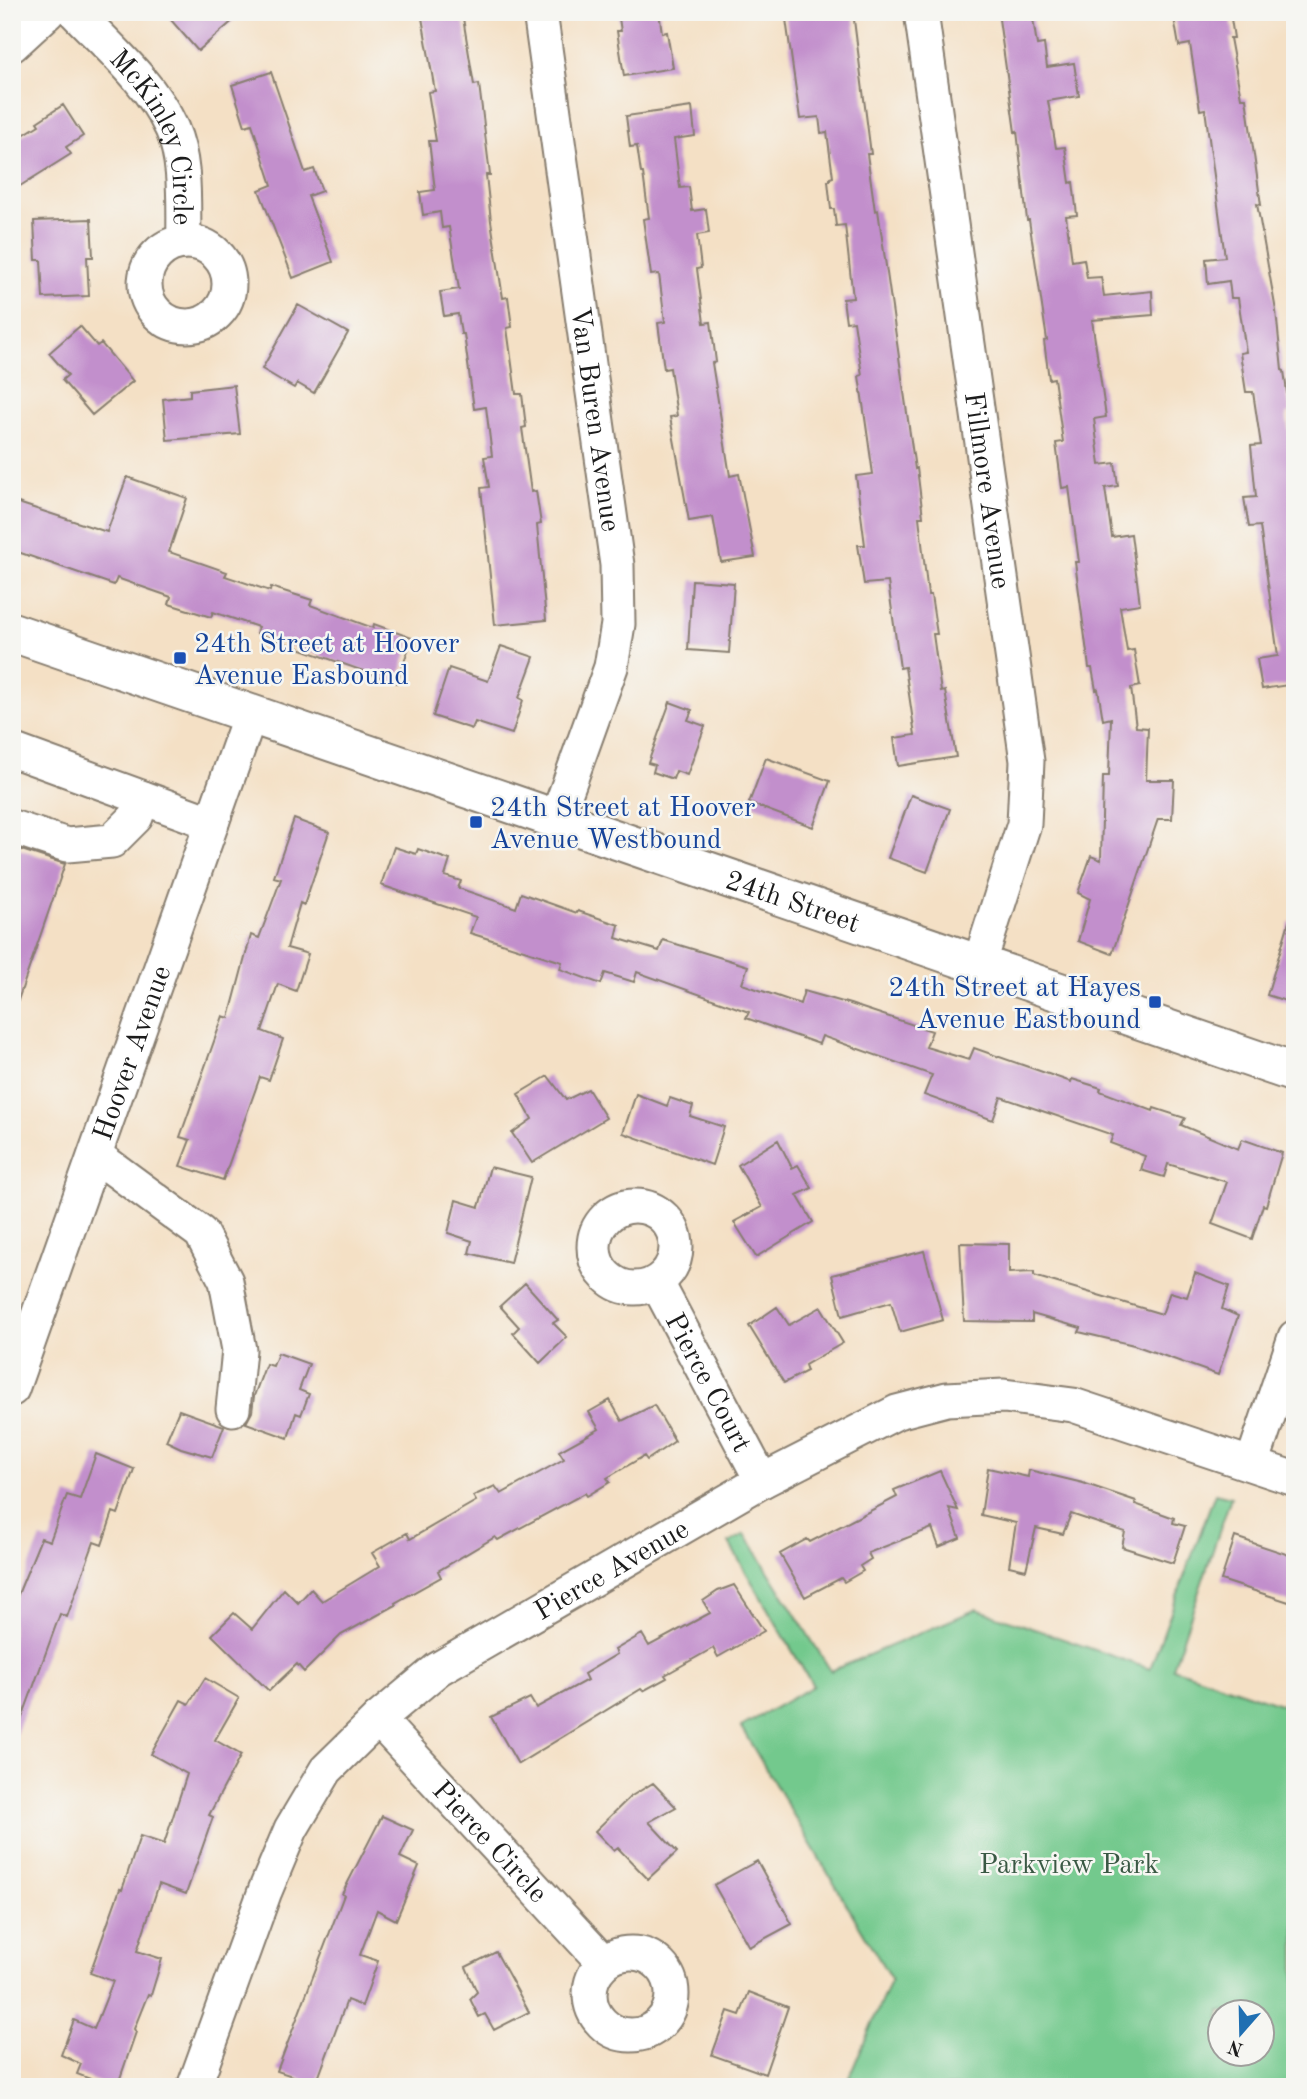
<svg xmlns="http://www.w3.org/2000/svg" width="1307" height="2099" font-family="'Old Standard TT',serif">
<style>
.green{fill:#73c98d;stroke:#487254;stroke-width:2;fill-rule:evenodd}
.building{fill:#c28fcc}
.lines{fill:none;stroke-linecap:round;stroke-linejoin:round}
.minor-casing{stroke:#887e70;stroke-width:37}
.major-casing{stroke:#887e70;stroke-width:42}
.minor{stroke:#fff;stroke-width:33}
.major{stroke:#fff;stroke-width:38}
.transit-dot{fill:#1a4fb4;stroke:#f6f6f2;stroke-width:2.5}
.labels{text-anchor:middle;stroke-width:5;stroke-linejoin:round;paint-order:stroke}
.street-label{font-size:28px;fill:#1c1c1c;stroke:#f6f6f2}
.transit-label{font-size:28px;fill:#164399;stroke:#f6f6f2;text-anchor:start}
.park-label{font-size:28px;fill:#3a5944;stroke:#f6f6f2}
</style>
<rect width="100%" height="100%" fill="#f6f6f2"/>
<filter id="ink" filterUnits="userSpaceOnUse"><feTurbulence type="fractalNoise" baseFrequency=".0143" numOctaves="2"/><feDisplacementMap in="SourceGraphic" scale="14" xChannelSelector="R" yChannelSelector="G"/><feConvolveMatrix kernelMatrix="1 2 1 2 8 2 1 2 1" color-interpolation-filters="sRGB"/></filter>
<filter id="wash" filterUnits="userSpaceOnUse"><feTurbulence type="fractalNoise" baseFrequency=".00686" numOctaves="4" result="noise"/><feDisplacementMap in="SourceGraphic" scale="28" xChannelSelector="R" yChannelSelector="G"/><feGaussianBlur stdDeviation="1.57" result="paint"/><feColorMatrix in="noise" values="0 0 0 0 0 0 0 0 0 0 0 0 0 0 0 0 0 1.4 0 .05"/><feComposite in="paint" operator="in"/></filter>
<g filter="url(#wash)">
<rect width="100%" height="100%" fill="#f4e0c5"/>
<path class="green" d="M1215,1493L1231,1497L1173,1668L1295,1709V2087H845L891,1979L741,1727L813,1686L729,1543L745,1534L831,1671L977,1609L1150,1669ZM1220,2011H1262V2054H1220Z"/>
<g id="blocks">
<path class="building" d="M164,12H243L198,51Z
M421,12H462L474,85L479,84L490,175H486L491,221L503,298L508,297L512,327L507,328L516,394H522L526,427L522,428L531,492L536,491L541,524L537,525L546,620L495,625L481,488L489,487L484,457L492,456L486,407L474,409L464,334H461L458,314L444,316L440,292L459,289L449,227L442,228L440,212L423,215L420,192L435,190L429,141H436L428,92L435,91Z
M618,12H659L662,33L667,32L673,68L624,76L617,31H621Z
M785,12H853L871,154H867L875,211L878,210L915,469L917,468L923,517H919L928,595H931L937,634H933L941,692L945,691L956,757L898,766L894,738L915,735L905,667L900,668L888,582L864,584L858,545H865L856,476L873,474L859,376L862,375L854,321L846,322L843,299L853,298L845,225L836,226L834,209H831L828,181H830V178L833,177L827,132L821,133L819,117L800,119Z
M998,12H1032L1037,45L1044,44L1047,67L1074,63L1079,96L1048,101L1056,148L1065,147L1070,183L1073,182L1077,215L1066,216L1072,261L1084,259L1087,278L1101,277L1104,296L1152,291L1153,315L1092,320L1106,417L1094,419L1100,465L1115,463L1118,486L1105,488L1112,537L1131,534L1140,604L1120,607L1127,651L1134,650L1140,686L1131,688L1136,727L1148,728L1146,780H1174L1172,819H1158L1112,954L1078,941L1090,899L1078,893L1091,856L1101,860L1103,776H1109L1111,718L1103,720L1098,689L1096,690L1092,668H1089L1075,562H1079L1069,487L1062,488L1056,443L1063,442L1054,378L1049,379L1044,341L1047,340L1038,279L1029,220H1027L1017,131L1015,132Z
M1173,12H1230L1234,38H1230L1241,98H1246L1261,205L1257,204L1276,311L1282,370L1284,371L1290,413H1286L1295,477V684L1262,689L1257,659L1278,656L1260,526L1249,527L1244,498L1256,497L1251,446L1261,445L1253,392H1246L1240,353L1246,352L1238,298H1231L1229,281L1208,284L1206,259L1225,257L1205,109L1200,110L1190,44L1179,46Z
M271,72L305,172L314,169L322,191L308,196L333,262L293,278L259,190L272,185L252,124L245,126L232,85Z
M63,105L83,136L66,147L71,154L12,191V142L39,125L37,122Z
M692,107L695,136L674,139L680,188L689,187L692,211L706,209L709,233L697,235L701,268L697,269L704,323L711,322L716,362L712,363L730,476L739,474L755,557L721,562L713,517L689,521L670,417L677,416L670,368L664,369L658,323L665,322L659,274L651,275L643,219L649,218L643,173H641L637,146L630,147L626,116Z
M91,219L93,257H87L89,296L43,298L41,260H36L34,221Z
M298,305L348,333L314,393L297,383L294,388L262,369Z
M80,326L97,346L101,343L133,381L92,415L62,380L68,375L49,353Z
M234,385L240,434L167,440L163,399L190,396V390Z
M127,477L187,498L169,552L227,572L225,576L270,591L271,587L312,600L310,605L373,628L374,624L412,638L397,683L256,633L258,627L213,612L211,617L169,604L171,597L117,578L114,585L12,550V501L107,532Z
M692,580L734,583L729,653L688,650Z
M501,646L534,657L519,698L523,700L512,734L475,722L472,729L433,716L449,668L488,681Z
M670,702L692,710L688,720L705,726L687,775L676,771L673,779L653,772L655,765L648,763Z
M766,758L830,781L813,827L749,803Z
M911,795L950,809L927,872L888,858Z
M294,819L329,832L304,905L300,903L287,948L308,954L296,991L278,984L262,1031L283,1039L269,1080L260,1077L223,1180L180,1166L190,1140L180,1137L223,1016L229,1018L251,935L259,938L281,879L274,877Z
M12,847L65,864L16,1006H12Z
M394,847L416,854L418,849L450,860L445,876L461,881L458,888L516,908L521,893L577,913L578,911L619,925L616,938L659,951L663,940L748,966L742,984L800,1004L804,991L850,1004L932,1031L926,1047L969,1060L974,1048L1071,1082L1072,1079L1101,1088L1100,1091L1153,1111L1154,1108L1185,1118L1181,1125L1238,1149L1242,1139L1282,1153L1266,1206L1263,1205L1252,1239L1212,1224L1227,1182L1168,1164L1164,1177L1141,1170L1145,1156L1110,1143L1113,1135L1001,1097L993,1120L924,1095L932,1075L822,1036L819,1044L746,1018L749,1012L637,972L634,982L605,973L601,984L560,969L562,962L470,933L476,917L381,885Z
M1289,922L1295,923V1004L1267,995Z
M548,1076L566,1100L588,1089L606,1118L532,1163L512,1133L532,1119L518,1094Z
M636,1094L667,1106L670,1098L693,1106L690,1116L724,1127L712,1165L623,1133Z
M778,1140L792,1168L798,1165L812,1188L797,1195L813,1222L756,1257L734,1222L762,1207L738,1165Z
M490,1167L531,1177L510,1263L469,1253L472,1241L448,1233L456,1200L479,1207Z
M960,1243L1009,1244V1273L1034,1272V1276L1162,1314L1170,1292L1187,1297L1195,1273L1229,1286L1222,1309L1238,1316L1218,1375L1134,1345L1079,1332L1081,1328L1032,1314V1322L964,1321Z
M924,1251L943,1320L900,1332L891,1302L842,1316L832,1275Z
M525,1283L558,1320L553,1323L567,1337L540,1363L513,1333L519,1327L500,1306Z
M777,1307L789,1325L821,1307L843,1343L805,1365L807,1371L784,1383L749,1326Z
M278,1353L309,1364L299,1390L309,1394L301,1415L296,1413L288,1438L246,1423L252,1412L254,1396L266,1364L273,1366Z
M610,1400L622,1421L654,1405L675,1441L647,1460L644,1456L607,1478L610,1482L587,1496L585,1493L498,1540L495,1537L438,1571L441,1577L395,1603L396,1605L341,1635L304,1672L297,1664L269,1691L212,1635L234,1613L252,1629L284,1589L298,1603L311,1589L322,1601L380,1566L372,1553L407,1533L410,1539L476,1501L473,1496L495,1486L501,1494L564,1459L559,1451L599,1429L589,1412Z
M179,1410L224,1426L212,1457L181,1448L166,1441Z
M96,1454L134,1469L118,1514L113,1512L102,1545L94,1542L67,1617L60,1614L15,1737L12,1736V1609L41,1538L50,1541L67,1495L80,1499Z
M988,1468L1028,1477L1029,1470L1083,1483L1136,1501L1135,1504L1174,1518L1173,1523L1185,1526L1173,1563L1122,1547L1125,1532L1071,1514L1063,1534L1036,1528L1026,1570L1009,1566L1016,1523L981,1515Z
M940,1471L958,1510L949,1508L960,1538L939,1547L932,1528L868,1553L871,1559L860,1566L863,1571L844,1582L841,1578L805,1597L780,1554L807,1539L810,1542L897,1497L894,1490Z
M1235,1537L1295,1557V1604L1221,1580Z
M734,1585L764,1631L718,1657L713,1648L665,1675L667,1678L643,1691L641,1689L518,1764L491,1717L530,1698L536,1708L587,1680L584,1674L617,1654L615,1650L642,1634L649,1646L710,1613L703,1601L718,1591Z
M205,1678L239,1698L215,1740L241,1755L209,1815L213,1817L186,1894L159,1884L137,1951L162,1959L151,1995L148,1994L134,2029L136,2032L117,2087H111L77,2074L81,2064L61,2055L74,2020L94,2029L113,1981L90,1973L120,1889L122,1890L140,1836L164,1844L187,1774L151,1754L181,1700L189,1704Z
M653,1783L676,1807L649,1822L677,1852L648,1879L618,1848L614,1851L595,1831L630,1797Z
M382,1816L413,1830L400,1857L419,1866L396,1920L377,1910L360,1955L378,1961L362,2006L347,2000L316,2084L277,2071L344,1895L342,1894Z
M757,1861L792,1924L749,1947L714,1885Z
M496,1952L529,2012L494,2030L485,2014L479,2017L470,1999L477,1992L466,1967Z
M749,1992L788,2007L765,2074L712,2055L728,2011L740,2015Z"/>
</g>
</g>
<g filter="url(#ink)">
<use href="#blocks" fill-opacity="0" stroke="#887e70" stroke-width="2"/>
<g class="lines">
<defs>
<g id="minor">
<path id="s1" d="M75,12C110,48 151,83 172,129C187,163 183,206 184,242"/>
<path id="s2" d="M540,12L617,565L618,624L611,667L556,820"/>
<path id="s3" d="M921,12L1027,761L1024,824L979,965"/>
<path d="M12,45L48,12"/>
<circle cx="187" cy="284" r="42"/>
<path d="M12,750L212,823"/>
<path d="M12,827L67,845L112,841L136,817L143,798"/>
<path d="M95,1155L201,1233L226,1281L239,1350L233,1409"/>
<circle cx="635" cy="1247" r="41"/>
<path id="s4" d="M657,1283L762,1481"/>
<path id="s5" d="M12,1389L250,715"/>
<path d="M1252,1464L1295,1337"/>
<path id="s6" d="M378,1719L603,1962"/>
<circle cx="631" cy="1994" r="41"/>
<path id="s7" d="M194,2087L265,1891L291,1829L326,1770L378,1719L438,1669L762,1481L897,1412L947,1399L1004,1396L1073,1405L1295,1479"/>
</g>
<g id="major">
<path id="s8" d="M12,632L1295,1073"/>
</g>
</defs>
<use href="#minor" class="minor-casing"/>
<use href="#major" class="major-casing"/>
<use href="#minor" class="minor"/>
<use href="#major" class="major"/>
</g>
</g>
<g class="transit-dot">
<rect x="173" y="651" width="14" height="14" rx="3.5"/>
<rect x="469" y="815" width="14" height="14" rx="3.5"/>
<rect x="1148" y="995" width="14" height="14" rx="3.5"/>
</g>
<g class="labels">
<g class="street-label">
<text dy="10" stroke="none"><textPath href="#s1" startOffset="154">McKinley Circle</textPath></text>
<text dy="10" stroke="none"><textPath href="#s2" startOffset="411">Van Buren Avenue</textPath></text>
<text dy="10" stroke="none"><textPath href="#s3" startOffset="483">Fillmore Avenue</textPath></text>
<text dy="10" stroke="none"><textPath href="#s8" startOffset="826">24th Street</textPath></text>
<text dy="10" stroke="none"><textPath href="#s5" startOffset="357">Hoover Avenue</textPath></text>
<text dy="10" stroke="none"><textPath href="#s4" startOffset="112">Pierce Court</textPath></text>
<text dy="10" stroke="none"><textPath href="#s7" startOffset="695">Pierce Avenue</textPath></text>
<text dy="10" stroke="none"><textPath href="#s6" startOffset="166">Pierce Circle</textPath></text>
</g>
<g class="transit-label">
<text x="194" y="652">24th Street at Hoover<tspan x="194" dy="32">Avenue Easbound</tspan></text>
<text x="490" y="816">24th Street at Hoover<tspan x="490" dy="32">Avenue Westbound</tspan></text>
<text x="1141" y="996" text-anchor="end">24th Street at Hayes<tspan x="1141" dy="32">Avenue Eastbound</tspan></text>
</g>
<g class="park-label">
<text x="1069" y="1873">Parkview Park</text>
</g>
</g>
<rect width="1307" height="2099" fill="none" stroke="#f6f6f2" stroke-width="42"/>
<g transform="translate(1241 2033) rotate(200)"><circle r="33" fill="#f6f6f2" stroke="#9f9f9c" stroke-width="2"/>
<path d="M0-5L12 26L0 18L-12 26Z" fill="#1f6fb2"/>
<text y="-10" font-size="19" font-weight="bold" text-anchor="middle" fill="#1c1c1c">N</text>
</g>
</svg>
